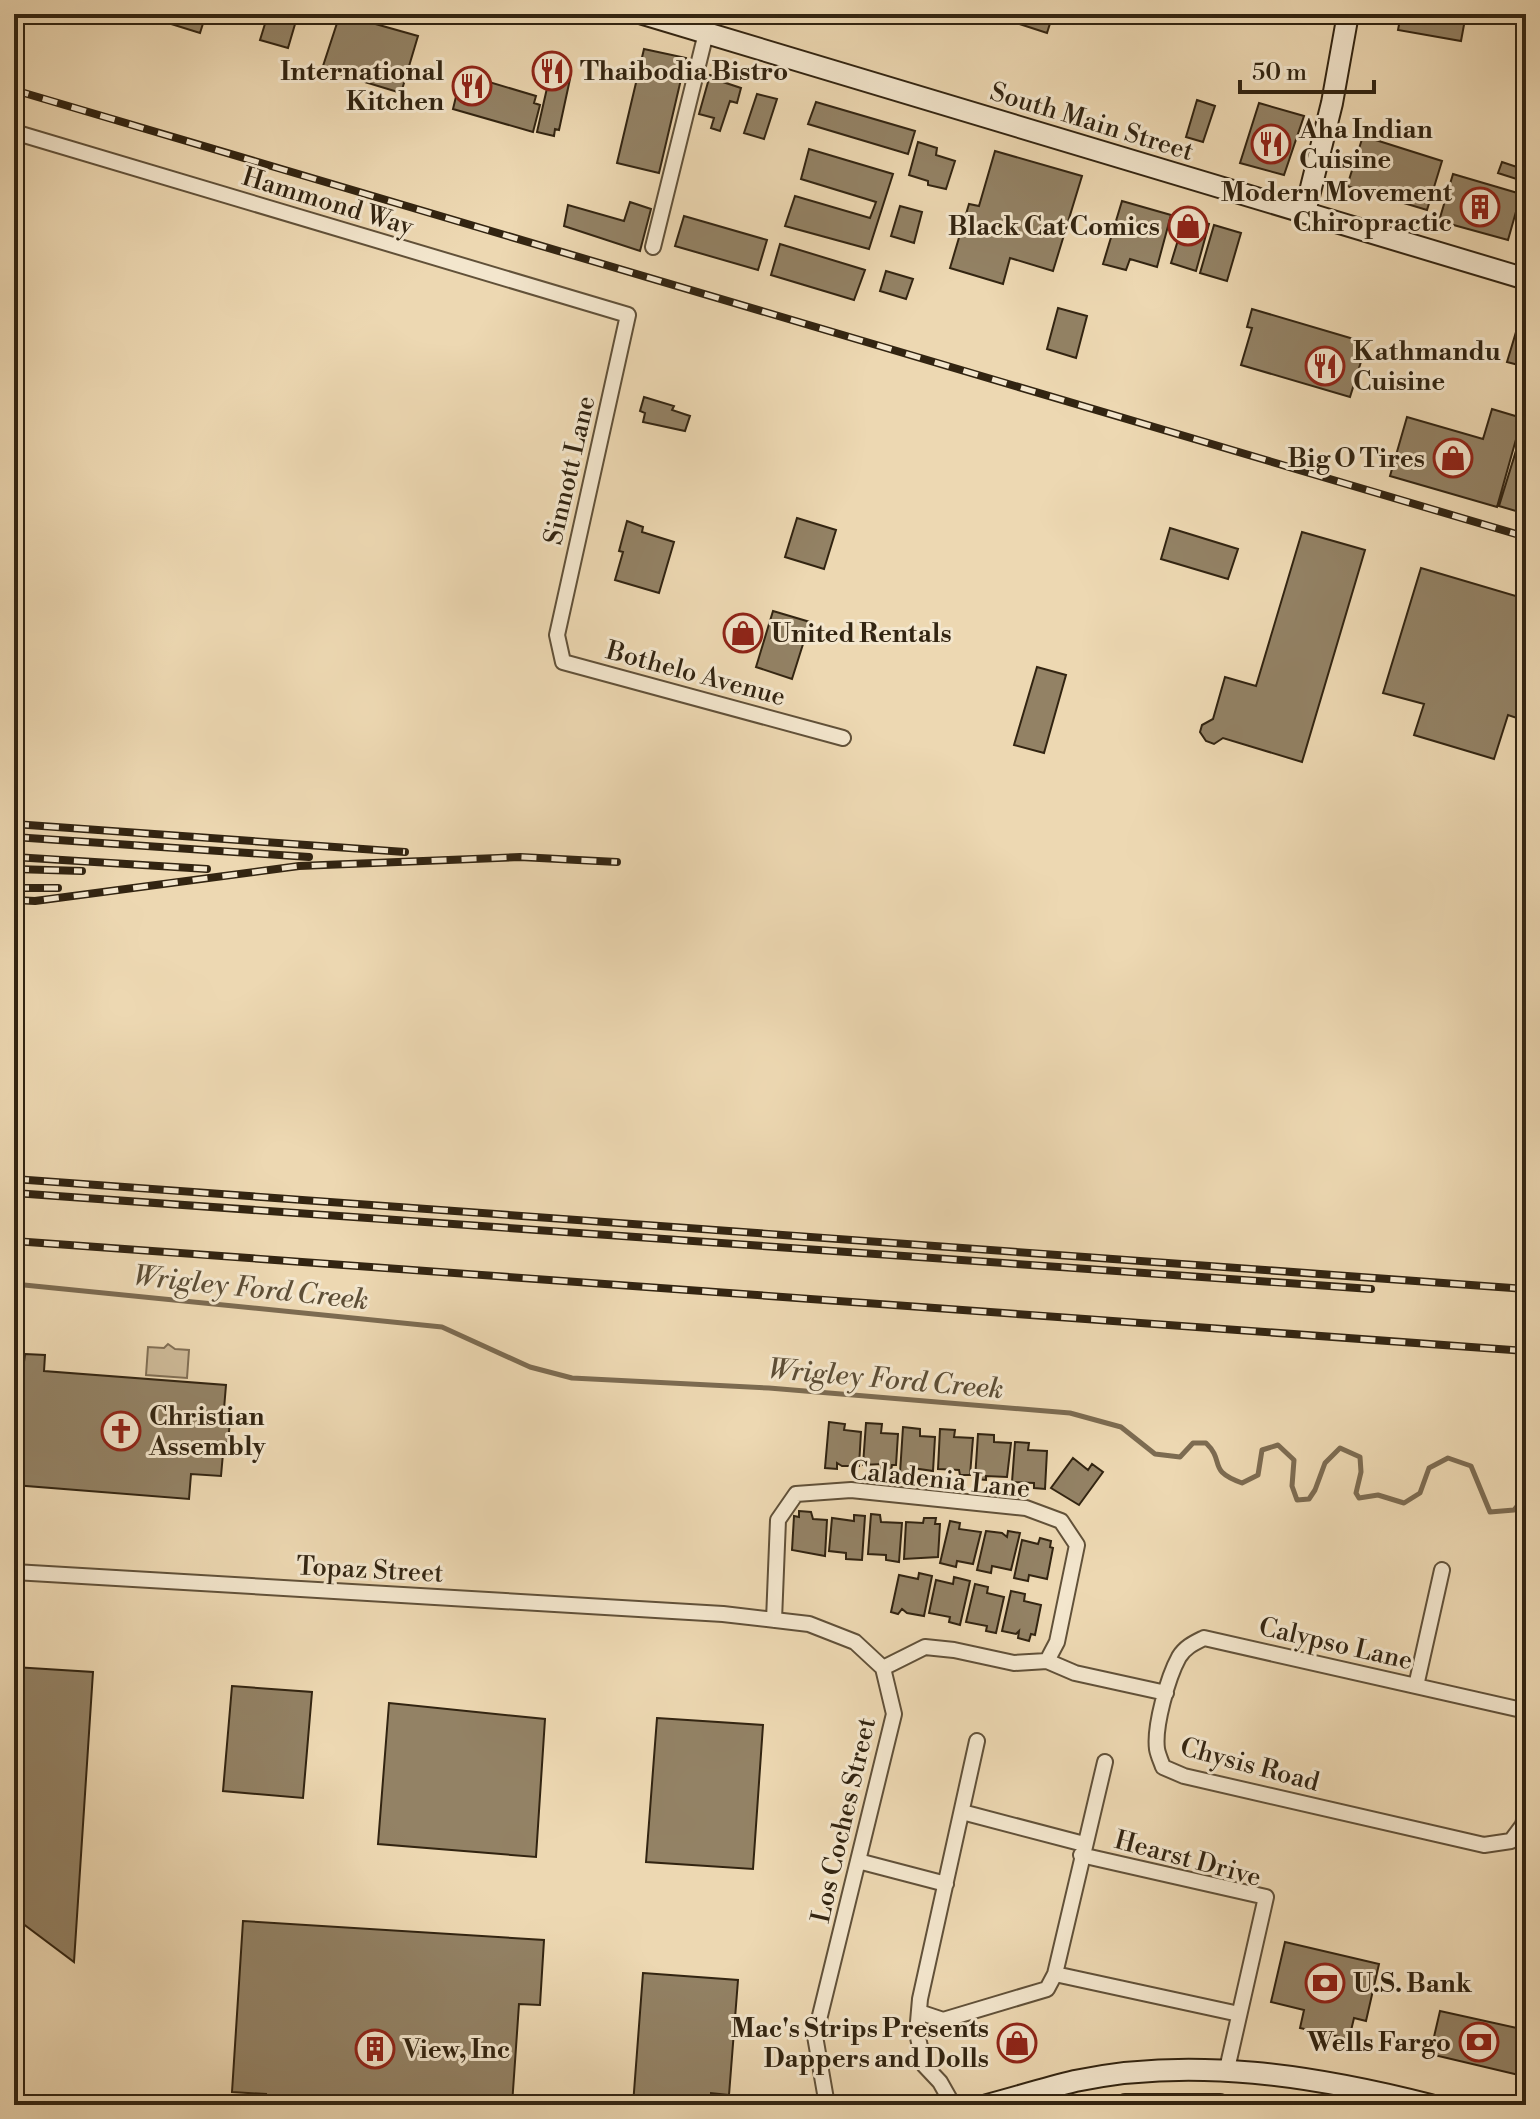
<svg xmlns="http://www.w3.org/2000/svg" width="1540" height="2119" font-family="'Libre Bodoni',serif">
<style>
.green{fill:#cdb997;stroke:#806e54;stroke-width:2}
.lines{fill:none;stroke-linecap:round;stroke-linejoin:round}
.stream{stroke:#7c6b51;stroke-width:5}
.building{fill:#938265;stroke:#322411;stroke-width:2}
.street-casing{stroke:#615139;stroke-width:18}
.secondary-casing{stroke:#322411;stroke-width:24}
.street{stroke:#f3e6cd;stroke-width:14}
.secondary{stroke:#f3e6cd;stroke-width:20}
.rail-casing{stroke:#322411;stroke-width:8}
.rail{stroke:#f3e6cd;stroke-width:5;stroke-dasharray:15;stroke-linecap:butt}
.labels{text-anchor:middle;stroke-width:6;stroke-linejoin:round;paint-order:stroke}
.poi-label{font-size:26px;font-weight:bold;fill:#322411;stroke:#f3e6cd;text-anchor:start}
.street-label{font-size:26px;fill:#322411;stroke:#f3e6cd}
.water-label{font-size:28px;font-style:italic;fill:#5d4e36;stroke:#f3e6cd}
</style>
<rect width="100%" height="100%" fill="#edd8b2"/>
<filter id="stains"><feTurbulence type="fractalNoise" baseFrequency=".0025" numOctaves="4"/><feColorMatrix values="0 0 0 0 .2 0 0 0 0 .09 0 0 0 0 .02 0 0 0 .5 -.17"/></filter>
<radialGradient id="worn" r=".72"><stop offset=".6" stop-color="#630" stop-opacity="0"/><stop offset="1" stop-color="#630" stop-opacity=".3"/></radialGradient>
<path class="green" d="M168,1344L175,1349L189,1350L187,1378L146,1375L148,1347L164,1348Z"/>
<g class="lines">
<path class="stream" d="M14,1284L442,1327L530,1367L572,1378L769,1388L1070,1413L1121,1427L1155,1454L1180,1457L1193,1443H1206C1226,1462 1206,1470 1242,1483L1258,1475L1262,1450L1278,1445L1294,1460L1292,1486L1297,1500L1309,1499L1315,1490L1325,1463L1340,1448L1360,1457L1361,1472L1356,1493L1359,1498L1378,1495L1404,1503L1420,1493L1429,1468L1448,1458L1471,1466L1490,1512L1514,1510L1526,1495"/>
</g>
<path class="building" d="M139,14H206L200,33Z
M268,14H298L288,48L260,40Z
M340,14L418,36L401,93L322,69Z
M1009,14H1053L1047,33L1007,20Z
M1401,14H1466L1461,41L1398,30Z
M644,49L686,58L659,173L617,163Z
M550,75L570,79L559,130L555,129L554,136L537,132Z
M710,75L724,79L723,82L741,88L737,103L730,101L720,131L711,128L714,118L699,114Z
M469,76L536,96L534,103L540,105L533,132L453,109L460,80L467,82Z
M757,94L777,99L764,139L744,133Z
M1197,100L1215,106L1203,142L1186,137Z
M816,102L915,131L908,154L808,124Z
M1259,103L1304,116L1284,175L1240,163Z
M1363,136L1442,161L1427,210L1347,186Z
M918,142L937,148L936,155L955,161L946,189L928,185V181L909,175Z
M809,149L893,174L869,249L785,226L795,196L870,218L876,202L801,179Z
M995,151L1082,176L1053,271L1010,258L1003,284L950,268L969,204L979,206Z
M1502,162L1526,170V182L1498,173Z
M1453,174L1521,194L1508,240L1439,221Z
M1122,201L1171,215L1157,267L1130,259L1126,270L1103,264Z
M630,202L651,209L640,251L564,226L568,205L624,221Z
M900,206L922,212L914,243L891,236Z
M684,216L767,240L758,270L675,246Z
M1185,217L1209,224L1196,271L1171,263Z
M1214,225L1241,233L1227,281L1200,273Z
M780,244L865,270L854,300L771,275Z
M886,271L913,279L906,299L880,291Z
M1058,308L1087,316L1076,358L1047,349Z
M1252,309L1357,340L1354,350L1364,352L1350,397L1241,365L1252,328L1247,327Z
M1522,312L1526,313V367L1507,362Z
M644,397L674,406L672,410L690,416L685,431L643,422L645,413L640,411Z
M1492,409L1522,418L1497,507L1390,476L1407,417L1483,439Z
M1526,418V514L1499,506Z
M797,518L836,530L824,569L785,557Z
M627,521L643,527L642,532L674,542L659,593L615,580L623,552L619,551Z
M1170,528L1238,549L1228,579L1161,559Z
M1302,532L1365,550L1302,762L1223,738L1214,744L1206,741L1200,732L1202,725L1213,719L1225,677L1256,686Z
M1421,568L1526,599V721L1508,715L1494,759L1414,735L1424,704L1383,693Z
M773,611L810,622L792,679L756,667Z
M1037,667L1066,675L1044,753L1014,745Z
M25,1354L45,1355L44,1371L226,1385L223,1421H230L228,1442H224L221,1476L191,1474L189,1499L14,1485V1369L23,1370Z
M829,1422L845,1424L844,1430L861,1432L859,1466H842L837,1463V1469L825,1468Z
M866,1423L882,1424L881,1433L898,1434L896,1465H892L891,1471L881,1470L882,1464L863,1465Z
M903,1427L920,1429V1436L935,1437L933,1471L912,1468V1474L900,1473Z
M940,1429L955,1430L954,1437L973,1438L970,1475H960L959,1470L938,1469Z
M978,1434L994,1435V1442L1011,1443L1007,1477L986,1476V1480L975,1479Z
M1015,1442L1029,1443L1028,1450L1047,1451L1045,1489L1034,1488V1483L1012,1482Z
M1073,1458L1088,1470L1092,1464L1103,1472L1079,1505L1051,1488Z
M799,1511L811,1512L813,1519L827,1520L825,1556L792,1550L794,1516L799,1517Z
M871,1514L880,1515L881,1522L902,1523L899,1562L886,1560V1555L868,1554Z
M854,1515L865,1516L862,1560L846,1559V1553L829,1551L832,1518L854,1521Z
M924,1518H936L935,1524H940L938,1557L904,1559L906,1522L923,1523Z
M950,1521L960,1523L959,1529L981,1532L973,1564L957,1561L956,1567L940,1563Z
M986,1531L1002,1533L1007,1537L1008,1531L1020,1533L1011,1570L992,1566L991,1573L977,1570Z
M1040,1538L1051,1541L1050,1547L1053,1548L1047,1579L1029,1575L1028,1581L1014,1578L1022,1540L1038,1544Z
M919,1573L932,1576L924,1616L907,1613L902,1609L898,1614L891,1612L899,1575L918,1579Z
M954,1577L970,1581L960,1625L949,1622L950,1617L929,1613L936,1580L953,1584Z
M975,1584L988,1587L987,1593L1004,1597L996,1633L986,1631L987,1626L966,1622Z
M1011,1591L1025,1594L1024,1601L1041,1605L1035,1635L1031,1634L1029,1641L1018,1638L1019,1631L1016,1634L1002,1631Z
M14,1667L93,1672L74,1962L14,1917Z
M232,1686L312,1692L303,1798L223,1791Z
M389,1703L545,1719L536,1857L378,1844Z
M657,1718L763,1725L753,1869L646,1862Z
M243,1921L544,1940L540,2005L519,2004L512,2105H265L266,2094L232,2092Z
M1285,1942L1379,1964L1366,2021L1354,2018L1349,2039L1300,2028L1304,2010L1271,2002Z
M643,1973L738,1980L729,2095L711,2093L710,2105H633Z
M1440,2011L1526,2030L1523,2076L1430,2054Z"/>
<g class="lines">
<defs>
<path id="street" d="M14,132L628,315L557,635L563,662L843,738
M653,247L706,33
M14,1572L723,1614L809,1624L855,1642L883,1668L894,1714L815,2036L827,2105
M774,1620L778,1520L796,1494L851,1490L1026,1508L1061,1521L1077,1545L1057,1642L1047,1661
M883,1668L925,1647L954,1650L1014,1663L1047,1661L1075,1673L1166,1693
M1416,1686L1442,1570
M1526,1711L1204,1638C1194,1643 1185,1647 1179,1657C1168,1677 1154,1726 1157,1749C1158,1755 1161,1761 1163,1767L1184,1776L1484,1845L1511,1841L1523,1825L1526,1810
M962,1812L1084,1844
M1081,1855L1266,1897L1227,2069
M858,1861L946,1884
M1055,1974L1239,2014
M919,2012L943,2020L1047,1989L1055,1974L1105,1762
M953,2105L940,2082L924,2065L917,2033L920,1999L977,1741"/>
<path id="secondary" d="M643,14L1526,279
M1305,212L1332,103L1348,14
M987,2105C1017,2097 1046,2088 1075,2081C1192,2056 1316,2076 1430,2105
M1125,2105H1220"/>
</defs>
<use href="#street" class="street-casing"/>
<use href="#secondary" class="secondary-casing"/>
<use href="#street" class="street"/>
<use href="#secondary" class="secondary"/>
<defs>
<path id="rail" d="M14,90L1526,537
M14,824L405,852
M14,837L309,857
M14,857L207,869
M14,869L82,871
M14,888H58
M14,900L35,901L299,866L520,857L617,862
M14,1179L1526,1289
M14,1193L1371,1289
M14,1241L1526,1351"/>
</defs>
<use href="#rail" class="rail-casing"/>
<use href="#rail" class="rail"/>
</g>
<defs>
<symbol id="restaurant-ring" viewBox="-11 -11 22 22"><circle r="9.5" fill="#f3e6cd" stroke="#8f2418" stroke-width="1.5"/><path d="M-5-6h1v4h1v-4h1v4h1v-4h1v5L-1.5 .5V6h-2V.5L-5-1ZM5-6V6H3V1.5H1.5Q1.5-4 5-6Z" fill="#8f2418"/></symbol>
<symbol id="building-ring" viewBox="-11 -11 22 22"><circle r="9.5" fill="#f3e6cd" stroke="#8f2418" stroke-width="1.5"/><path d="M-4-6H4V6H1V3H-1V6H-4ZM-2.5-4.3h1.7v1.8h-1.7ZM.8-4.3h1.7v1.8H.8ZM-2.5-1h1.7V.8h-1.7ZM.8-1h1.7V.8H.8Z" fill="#8f2418"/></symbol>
<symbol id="shop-ring" viewBox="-11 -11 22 22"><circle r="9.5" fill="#f3e6cd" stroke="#8f2418" stroke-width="1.5"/><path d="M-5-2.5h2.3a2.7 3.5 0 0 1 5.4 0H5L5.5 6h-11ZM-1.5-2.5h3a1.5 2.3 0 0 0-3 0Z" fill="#8f2418"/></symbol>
<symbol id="church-ring" viewBox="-11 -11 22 22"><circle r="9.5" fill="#f3e6cd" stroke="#8f2418" stroke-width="1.5"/><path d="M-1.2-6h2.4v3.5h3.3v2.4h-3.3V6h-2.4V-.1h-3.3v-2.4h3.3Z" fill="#8f2418"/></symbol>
<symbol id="bank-ring" viewBox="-11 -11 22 22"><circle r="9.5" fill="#f3e6cd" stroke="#8f2418" stroke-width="1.5"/><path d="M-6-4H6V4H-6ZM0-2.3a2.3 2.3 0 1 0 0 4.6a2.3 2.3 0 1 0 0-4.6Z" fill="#8f2418"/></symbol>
</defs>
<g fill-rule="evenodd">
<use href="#restaurant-ring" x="530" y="49" width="44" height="44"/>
<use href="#restaurant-ring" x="450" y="64" width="44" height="44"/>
<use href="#restaurant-ring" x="1249" y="122" width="44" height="44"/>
<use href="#building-ring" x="1458" y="185" width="44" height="44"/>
<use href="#shop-ring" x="1166" y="204" width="44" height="44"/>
<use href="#restaurant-ring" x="1303" y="344" width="44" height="44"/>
<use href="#shop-ring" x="1431" y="436" width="44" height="44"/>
<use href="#shop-ring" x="721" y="611" width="44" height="44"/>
<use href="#church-ring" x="99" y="1409" width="44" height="44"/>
<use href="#bank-ring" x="1303" y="1961" width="44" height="44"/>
<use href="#bank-ring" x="1457" y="2020" width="44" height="44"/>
<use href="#shop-ring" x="995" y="2021" width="44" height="44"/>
<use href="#building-ring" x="353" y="2027" width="44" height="44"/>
</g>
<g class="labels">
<g class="poi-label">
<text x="444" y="80" text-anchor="end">International<tspan x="444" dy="30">Kitchen</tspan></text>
<text x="580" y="80">Thaibodia Bistro</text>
<text x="1299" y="138">Aha Indian<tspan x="1299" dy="30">Cuisine</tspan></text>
<text x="1452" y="201" text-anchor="end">Modern Movement<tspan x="1452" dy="30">Chiropractic</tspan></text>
<text x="1160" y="235" text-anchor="end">Black Cat Comics</text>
<text x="1353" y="360">Kathmandu<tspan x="1353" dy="30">Cuisine</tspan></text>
<text x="1425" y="467" text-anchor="end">Big O Tires</text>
<text x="771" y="642">United Rentals</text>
<text x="149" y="1425">Christian<tspan x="149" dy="30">Assembly</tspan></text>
<text x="1353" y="1992">U.S. Bank</text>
<text x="989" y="2037" text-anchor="end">Mac's Strips Presents<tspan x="989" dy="30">Dappers and Dolls</tspan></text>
<text x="1451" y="2051" text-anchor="end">Wells Fargo</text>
<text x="403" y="2058">View, Inc</text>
</g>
<g class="street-label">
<text transform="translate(1092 121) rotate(17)" y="9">South Main Street</text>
<text transform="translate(328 201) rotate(17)" y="9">Hammond Way</text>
<text transform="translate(569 470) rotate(-77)" y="9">Sinnott Lane</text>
<text transform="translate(696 673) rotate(15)" y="9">Bothelo Avenue</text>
<text transform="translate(940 1479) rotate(6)" y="9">Caladenia Lane</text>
<text transform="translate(370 1569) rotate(3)" y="9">Topaz Street</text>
<text transform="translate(1336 1643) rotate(13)" y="9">Calypso Lane</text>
<text transform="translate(1250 1764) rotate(15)" y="9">Chysis Road</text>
<text transform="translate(843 1820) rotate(-77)" y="9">Los Coches Street</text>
<text transform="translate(1188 1858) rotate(15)" y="9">Hearst Drive</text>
</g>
<g class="water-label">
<text transform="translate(251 1287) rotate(6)" y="10">Wrigley Ford Creek</text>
<text transform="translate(886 1378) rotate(5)" y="10">Wrigley Ford Creek</text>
</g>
</g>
<rect width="1540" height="2119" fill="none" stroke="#edd8b2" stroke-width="48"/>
<rect x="16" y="16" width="1508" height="2087" fill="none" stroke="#322411" stroke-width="4"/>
<rect x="24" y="24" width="1492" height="2071" fill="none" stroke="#322411" stroke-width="2"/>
<path d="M1240 80v12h134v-12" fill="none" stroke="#322411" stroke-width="4"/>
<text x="1252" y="80" font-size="24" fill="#322411" stroke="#f3e6cd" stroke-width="6" paint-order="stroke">50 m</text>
<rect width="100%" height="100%" filter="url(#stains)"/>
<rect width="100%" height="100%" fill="url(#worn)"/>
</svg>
